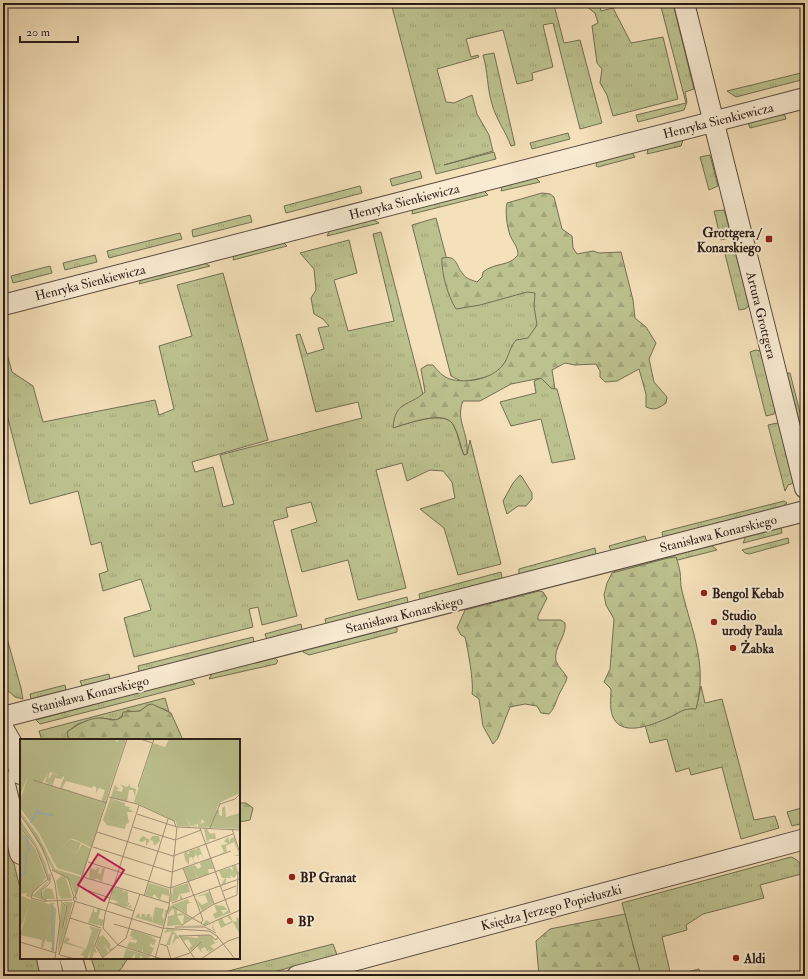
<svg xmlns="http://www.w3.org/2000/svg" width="808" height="979" font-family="'IM FELL Double Pica',serif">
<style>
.grass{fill:url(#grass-tufts);stroke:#726f53}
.forest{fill:url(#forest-firs);stroke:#726f53}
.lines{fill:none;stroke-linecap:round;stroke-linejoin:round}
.minor-casing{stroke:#5b4d40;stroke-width:22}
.tertiary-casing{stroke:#5b4d40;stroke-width:24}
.minor{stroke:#f8ebd2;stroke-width:20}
.tertiary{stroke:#f8ebd2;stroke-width:22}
.poi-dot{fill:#8f2418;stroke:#f8ebd2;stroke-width:1.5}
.labels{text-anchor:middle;stroke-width:4;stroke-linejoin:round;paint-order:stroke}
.street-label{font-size:13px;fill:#281c17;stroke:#f8ebd2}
.poi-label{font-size:13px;font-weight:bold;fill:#281c17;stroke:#f8ebd2;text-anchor:start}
.inset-river{fill:none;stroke:#a2babb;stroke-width:2}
.inset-road{fill:none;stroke:#a29278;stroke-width:1}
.view{fill:#c2185b;fill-opacity:0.15;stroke:#c2185b;stroke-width:2}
.inset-edge{fill:none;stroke:#281c17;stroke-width:2}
</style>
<defs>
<pattern id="grass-tufts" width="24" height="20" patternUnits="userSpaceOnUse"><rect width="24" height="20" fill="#bcc28f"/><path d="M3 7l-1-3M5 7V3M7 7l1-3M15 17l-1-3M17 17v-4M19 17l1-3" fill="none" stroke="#a2a67b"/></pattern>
<pattern id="forest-firs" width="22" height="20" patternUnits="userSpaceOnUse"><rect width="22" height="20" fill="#bcc28f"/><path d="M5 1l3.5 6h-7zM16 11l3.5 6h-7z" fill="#a2a67b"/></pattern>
</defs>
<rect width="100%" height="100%" fill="#f4e0b9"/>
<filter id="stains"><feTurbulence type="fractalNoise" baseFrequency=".005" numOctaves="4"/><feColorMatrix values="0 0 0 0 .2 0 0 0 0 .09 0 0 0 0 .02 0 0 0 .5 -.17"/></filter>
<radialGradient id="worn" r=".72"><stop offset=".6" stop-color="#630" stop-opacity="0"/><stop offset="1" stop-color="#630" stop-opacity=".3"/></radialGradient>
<path class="grass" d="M391,3H560L554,5L564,43L580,40L602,123L580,129L553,23L543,25L553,67L532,73L533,80L517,84L503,30L466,39L471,57L478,55L479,57L437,69L446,102L454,103L472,95L477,114L489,135L493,151L444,165L494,152L496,159L436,174Z
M582,3H599L601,11L613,8L631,43L663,37L678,99L613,116L607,95L600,83L602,69L597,63L592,26L598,23L595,13Z
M660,3H673L694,89L685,92L687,102L684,110L638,122L636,115L686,103Z
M494,53L515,145L511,146C506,132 496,119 492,104C487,88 488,71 483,55Z
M805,72V79L736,97L727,91Z
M784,113L786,119L750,128L748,123Z
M568,133L570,139L532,149L530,143Z
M683,140L681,146L647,154L648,149Z
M631,153L633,154L635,157L598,167L596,166L597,162Z
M710,155L718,186L709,190L700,157Z
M420,171L422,178L392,186L390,179Z
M533,178H536L540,182L501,191L502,187Z
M360,186L362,193L286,213L284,206Z
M484,191L488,195L412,214L413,209Z
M724,210L732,237L721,240L714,211Z
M250,215L252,222L193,237L192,230Z
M436,218L459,306L539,289L537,336L496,375L463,382L451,376L412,225Z
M372,219L379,223L327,236L330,230Z
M381,232L425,402L393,427C407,425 446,408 454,426C459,435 459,446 464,455L467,454L470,440L501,564L458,575L444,528L420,509L455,498L452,482L443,471L430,470L407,481L402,463L376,470L406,588L358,600L348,560L302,572L291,530L317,522L311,502L286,508L288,517L273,521L297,616L262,625L258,607L249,609L253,627L134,657L124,618L151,610L141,579L103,591L99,574L108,571L101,542L91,545L78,491L30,504L3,399V339L12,372L33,386L43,422L155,400L159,415L174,409L159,346L192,336L177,285L223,273L268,440L192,462L195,472L213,467L223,507L234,504L220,455L362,418L358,402L316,412L296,335L300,334L307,354L324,349L318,328L329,326L323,319L314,314L311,298L316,290L314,269L300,253L349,240L357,273L334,280L348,331L394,321L373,234Z
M180,233L182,239L109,258L107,251Z
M284,243L287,246L233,260L234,255Z
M735,250L749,306L745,309L739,310L725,254Z
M95,255L97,262L65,270L63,263Z
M204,263L210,266L139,284L141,279Z
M50,266L52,273L13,283L11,276Z
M756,350L760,351L762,356L775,410L774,414L766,416L750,352Z
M787,373H790L805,432V444Z
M541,378L551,388L557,389L575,459L552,463L541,419L511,426L500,402L536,393L534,381Z
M777,423L780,426L794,483L788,485L785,491L768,425Z
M520,475L522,477L532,493V499L526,506H518L507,514L503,501L513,483Z
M784,501L787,503L783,506L663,537L662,532Z
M781,527L782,533L743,543L746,536Z
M645,536L647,542L611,551L609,546Z
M788,538L789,543L749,554L745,553L742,550Z
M711,545L717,550L615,576L614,570Z
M595,548L596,554L519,574V569Z
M501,572L502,578L420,600L419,594Z
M407,597L408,603L326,624L325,619Z
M3,624L21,688L23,699L15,697L4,687Z
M301,624L302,630L267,640L265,634Z
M393,626L397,628V632L309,655L303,652V650Z
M253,637L254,642L139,672L138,666Z
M274,657L278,661L276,664L209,679L212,673Z
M109,674L110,679L82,686L80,681Z
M188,679L192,680L195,684L40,724L36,720Z
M65,685L66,690L31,699L30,694Z
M701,686L705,703L722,699L754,820L775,816L779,828L741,839L722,767L691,775L689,768L676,772L667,739L650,743L645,725L668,718L684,709L696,708Z
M165,698L169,712L164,709L148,705C142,711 135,714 128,710L117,720L101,718L87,721L78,724L67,732L69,740H42L39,731Z
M805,807V823L792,826L787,812Z
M3,820L21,892V958H38L42,976H3Z
M791,857C799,860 804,866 801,874L760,885L764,898L703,914L686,925L687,930L662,937L671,976L699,969L701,976H641L622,903Z
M333,944L337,955L258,976H209Z
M91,958H128L121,969L113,976H97Z"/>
<path class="forest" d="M542,193L550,194L554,197L562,229L572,236L573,248L577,254L593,251L599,253L621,252L633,300L635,318L646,327L656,343L649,359L654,382L667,397L666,403C659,408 655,411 646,407V394L639,369L617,381L605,382L600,377V371L596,364L575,365L565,363L552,370L555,389L551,388L541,378L511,384L480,401H463C455,420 469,432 467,454L464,455C460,446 459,435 454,426C446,408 407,424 393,428C395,400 409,407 425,392L421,369L427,365H433C437,370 443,377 450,379C467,384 495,379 505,362C509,355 510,347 516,340L528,338L537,325L534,306L535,293L527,292L480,305L456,309C448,296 441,273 442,258C458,255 455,265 463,274C466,279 472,280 477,282L482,277L483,272C495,262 509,267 518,255C518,246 513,243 510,235C507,227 505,211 507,203Z
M676,557C678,562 679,567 680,572C681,578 680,584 682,591C692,632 708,665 696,709C682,708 680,713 668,718C654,724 624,737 614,719C609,711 611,698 611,689L604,682L610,669L614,619L606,605L604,595L607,583L612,573L668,558Z
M539,591L543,592L547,598L538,616V620H561L565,623C567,636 553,648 556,661C558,667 564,672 567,677C566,683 564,684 562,689C556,698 557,705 549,714L541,713L537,706L525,704L510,707L498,738L493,744L483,726L479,699L472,694C474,683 468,650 465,637L461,635L457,628L465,610Z
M152,704L171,713L183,740H69L67,732C77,725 88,718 100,718C109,718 113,723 122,717L123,712L140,711L148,705Z
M239,803H246L253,808L250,820L239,822Z
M625,914L641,976H539L536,941L550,929Z"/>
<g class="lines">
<defs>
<path id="minor" d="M684,3L805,488
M3,305L805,98
M3,717L805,511
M297,976L805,839"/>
<path id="tertiary" d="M3,730L14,749L21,773
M3,781L21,853
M48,958L52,976
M71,958L76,976"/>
</defs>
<use href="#minor" class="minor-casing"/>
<use href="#tertiary" class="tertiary-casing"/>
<use href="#minor" class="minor"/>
<use href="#tertiary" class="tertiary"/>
</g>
<g class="poi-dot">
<rect x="765" y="235" width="8" height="8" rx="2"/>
<circle cx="704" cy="593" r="4"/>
<circle cx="714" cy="622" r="4"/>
<circle cx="733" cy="648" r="4"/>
<circle cx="292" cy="877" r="4"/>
<circle cx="290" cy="921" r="4"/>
<circle cx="736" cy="958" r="4"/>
</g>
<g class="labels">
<g class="street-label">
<text transform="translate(718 120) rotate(-14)" y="5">Henryka Sienkiewicza</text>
<text transform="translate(404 201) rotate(-14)" y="5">Henryka Sienkiewicza</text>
<text transform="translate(90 282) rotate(-14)" y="5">Henryka Sienkiewicza</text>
<text transform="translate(762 315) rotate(76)" y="5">Artura Grottgera</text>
<text transform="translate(718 533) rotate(-14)" y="5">Stanisława Konarskiego</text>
<text transform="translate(404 614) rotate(-14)" y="5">Stanisława Konarskiego</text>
<text transform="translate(90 694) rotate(-14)" y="5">Stanisława Konarskiego</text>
<text transform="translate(551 907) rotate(-15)" y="5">Księdza Jerzego Popiełuszki</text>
</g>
<g class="poi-label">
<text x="761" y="237" text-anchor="end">Grottgera /<tspan x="761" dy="15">Konarskiego</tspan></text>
<text x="712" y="598">Bengol Kebab</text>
<text x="722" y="620">Studio<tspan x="722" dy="15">urody Paula</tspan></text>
<text x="741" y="653">Żabka</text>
<text x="300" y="882">BP Granat</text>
<text x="298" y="926">BP</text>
<text x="744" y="963">Aldi</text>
</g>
</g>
<g transform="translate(20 739)">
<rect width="220" height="220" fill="#f4e0b9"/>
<path d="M0,0H94L98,4L100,0L106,1L85,64L81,63L85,51L30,33L28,40L32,36L29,45L25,43L28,33L26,32L22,44L6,48L0,61L7,40L0,36ZM0,72L18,96L35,130L62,138L56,157L49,141L33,131ZM180,72L187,84L179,85L185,83L182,80L181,84L179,83L181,79L177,86L173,85L177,88L171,87L166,79ZM0,80L18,108L26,125L30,141L20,153L28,163L12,157L28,142L17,108L0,87ZM208,98L210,104V100L214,98L220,117H214L219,115L214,103L206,107L207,113L200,115L204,113L201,106L208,105L204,102ZM50,100L61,104L57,114L43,107ZM179,108L184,120L181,115L178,117L179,122L175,112L176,116L173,119L174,123H178L174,124L172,118L169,119V126L165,121L164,114L168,112L167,115H169V112L175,110L177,113L176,110ZM190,119L194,130H188L189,135L178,139L176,135L177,139L168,142L164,129L175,126L178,130L181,128L180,124ZM71,125V129L75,131L80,128L78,134L81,135L82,129H85L82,143L76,139L75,141L69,139ZM216,126L220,137L218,134L214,139L210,136L211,139H206V144L202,146H201L205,139H202L199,132L210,129L213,132L212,127ZM41,137L46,139L52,159L39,160L41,158L39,157L36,142ZM168,144L170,153L160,155L163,160L160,161V154L157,161L151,163L150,161L152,150V162L153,149ZM94,148L103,151L104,155V152L108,153V163H105L110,164L107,168L111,166L112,169L100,167L94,164L99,163L91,160L89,163L92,157L97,159L91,156ZM26,149L32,150L35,160H25L22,154ZM189,153L193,164L182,172L175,159L182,166L188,163L185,156L175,158ZM168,160L169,163H172L167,165V175L152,166ZM43,163H53L46,190L44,188L47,166ZM30,164H35L33,166L36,170L34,213L31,211L33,203H27L26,199L33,177L29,176ZM41,164L46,167L43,188L46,192L38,213ZM194,166L204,167L207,171H201L203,175L208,171L209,174L195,180L193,175L197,173ZM152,167L162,173L157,171V175L162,174L171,179L163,185L164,176L157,177L163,187L183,186L186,181L190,183L186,186L180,187H162L158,186L147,187L148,177L154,176V171L152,170L148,176V168ZM74,168V173H77V169L81,170L78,179L84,181L82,187L68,184ZM135,168L144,170L142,177L144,181L145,171H148L143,187L115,178L119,174L121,180L122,175H125L126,180L127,175H130L131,180L132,176V183ZM210,176L213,183L217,182L216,178L220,180V196L213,183L201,189L198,181L195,182L193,187L195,192L193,191L192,187L195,182L202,179L205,185L212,182L207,178ZM69,187L80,190L74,205L77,214L74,213L72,220H69L71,212V211L67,220H64L63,216L60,217L65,210L43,204L46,198L50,200L47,203L66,210L72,192ZM147,190L164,191L153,192L160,199L156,200L152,207L155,195L152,196L150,206H146L152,192L144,194ZM112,191L137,199L131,198L136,201L134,207L130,204V207L134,209L131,216L123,213V209L122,213L107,208L109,203L116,204L117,201L109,200L114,199L110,197ZM79,195V198L83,196L91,206L89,210L94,208L90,212L83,205L88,213L83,218L76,206ZM191,196L195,204L191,205L198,203L190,207L194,210L190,213L188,214L190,211L187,212L185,208L181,210L182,214L177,207L171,212L169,209L172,207L168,200L164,202L160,197L178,199V197ZM106,210L130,217V218L123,220L121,216L119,220H115V214L111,220H103Z" fill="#bcc28f"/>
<path d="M5,0L8,1V6L0,31L1,33L7,17L4,35L16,0H20L19,6L23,1L0,56V14ZM26,0H29L15,41L10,39ZM35,0H51L49,3L52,0L62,1L60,9L56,12V6L48,8L49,3L46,8L42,9L48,10L50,14L42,40L35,39L33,46L29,45L32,34L38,36L41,26L36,23L33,30L27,31L29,32L23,43L21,41L28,19V27L31,22V26L34,25L36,18H31ZM99,0L103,5L105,2L99,20V11L93,14L96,15L93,20H97L95,25L92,22L90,24L94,9H98L96,6ZM149,0H220V54L201,63L196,71H199V76L202,77V69L205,67L206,78L220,74V90L178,88V83L179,80L180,85L186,83L180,73L166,79L171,88L157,87L156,83L114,63L133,4L145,8ZM53,14L59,20V33L63,22H65L64,28L68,20L75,25L74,45L72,49L46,42L42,49L85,64L72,109L54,100H50L43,107L57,114L62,105L71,110L63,137L37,129L19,94L0,69V61L8,44L14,41L40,49ZM82,29L83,32L87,31L83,51L80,47L76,54L77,34ZM99,45L107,48L110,45V48L116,50L115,58L113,51H109L107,63L93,59L86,82L102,86L105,67L110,68L109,70L114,73H107L109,84L106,85L105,90L87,86L83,81L95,46L99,50L95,51L102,53L103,48ZM0,89L16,111L26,139L10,158L6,157L7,154L0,155ZM184,90H187L190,95L195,94L196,100H190L187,104ZM123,97L130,101L132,97H139L140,102L134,107L133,102L130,101L126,107V101L121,103L119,101ZM0,156L11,161L2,186L0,185Z" fill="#bcc28f"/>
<path d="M93,60L105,64V87L86,82ZM11,160L32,166L29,176L33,177L23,209L21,208L22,201L0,196Z" fill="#bcc28f"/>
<path d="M129,144L149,150V157L142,155L140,161L134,155L132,158L125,156Z" fill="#bcc28f"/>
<path class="inset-river" d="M16,74L34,76M11,84L18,70M0,137L5,134L6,115L9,111L6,97M32,166L33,212"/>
<path class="inset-road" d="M120,0L133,4M13,41L87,64M118,48L134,0M89,58L117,65L154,82L156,88M0,75L22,108L35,144L40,182L35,220M117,75L157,88L220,91M0,88L16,108L28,140L13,153L11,159L26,163M113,88L155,101M180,89L210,174M190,89L200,65L215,60L220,55M212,90L220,114M77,93L153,117L213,95M155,101L181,91M73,108L152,133M68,123L150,149M163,129L178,167L183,181L181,184M32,131L48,139L54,158M152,133L211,112M30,135V144L21,152L22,159L27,162L52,161M63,138L149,164M150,149L220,124M63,150L90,159M189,151L194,165M203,152L216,147M124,157L148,80M55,158L107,0M56,161V158L53,159L54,162L142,189L189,192L197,197L215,220M41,163L47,167L43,187L46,191M89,163L114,172M152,164L219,140M152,167L184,186M114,172L120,155M85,175L119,66M50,179L81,189M94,185L141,199M162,186L192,166L217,156L218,133M184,187L220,171M155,188H185L196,194M83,189L98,206L142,220M83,189L85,175M81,190L75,206L83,219M159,196L175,220M159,197L190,196L196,201L198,198M208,202L220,198M0,203L36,214M140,205L147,207L151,220M41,208L39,216L55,162M40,216L55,220M81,220L106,199L114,172M135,220L149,167L157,88M152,220L170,214L181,203M181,220L208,202"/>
<path class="view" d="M78,115L104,131L84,162L58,146Z"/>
<rect width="220" height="220" class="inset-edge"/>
</g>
<rect width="808" height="979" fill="none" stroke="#f4e0b9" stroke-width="16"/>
<rect x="4" y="4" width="800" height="971" fill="none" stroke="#281c17" stroke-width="2"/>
<rect x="8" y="8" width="792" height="963" fill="none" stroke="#281c17"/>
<path d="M20 36v6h58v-6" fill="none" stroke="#281c17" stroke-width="2"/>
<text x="26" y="36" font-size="12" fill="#281c17" stroke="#f8ebd2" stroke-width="3" paint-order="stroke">20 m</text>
<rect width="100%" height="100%" filter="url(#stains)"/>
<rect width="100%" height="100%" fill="url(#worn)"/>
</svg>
